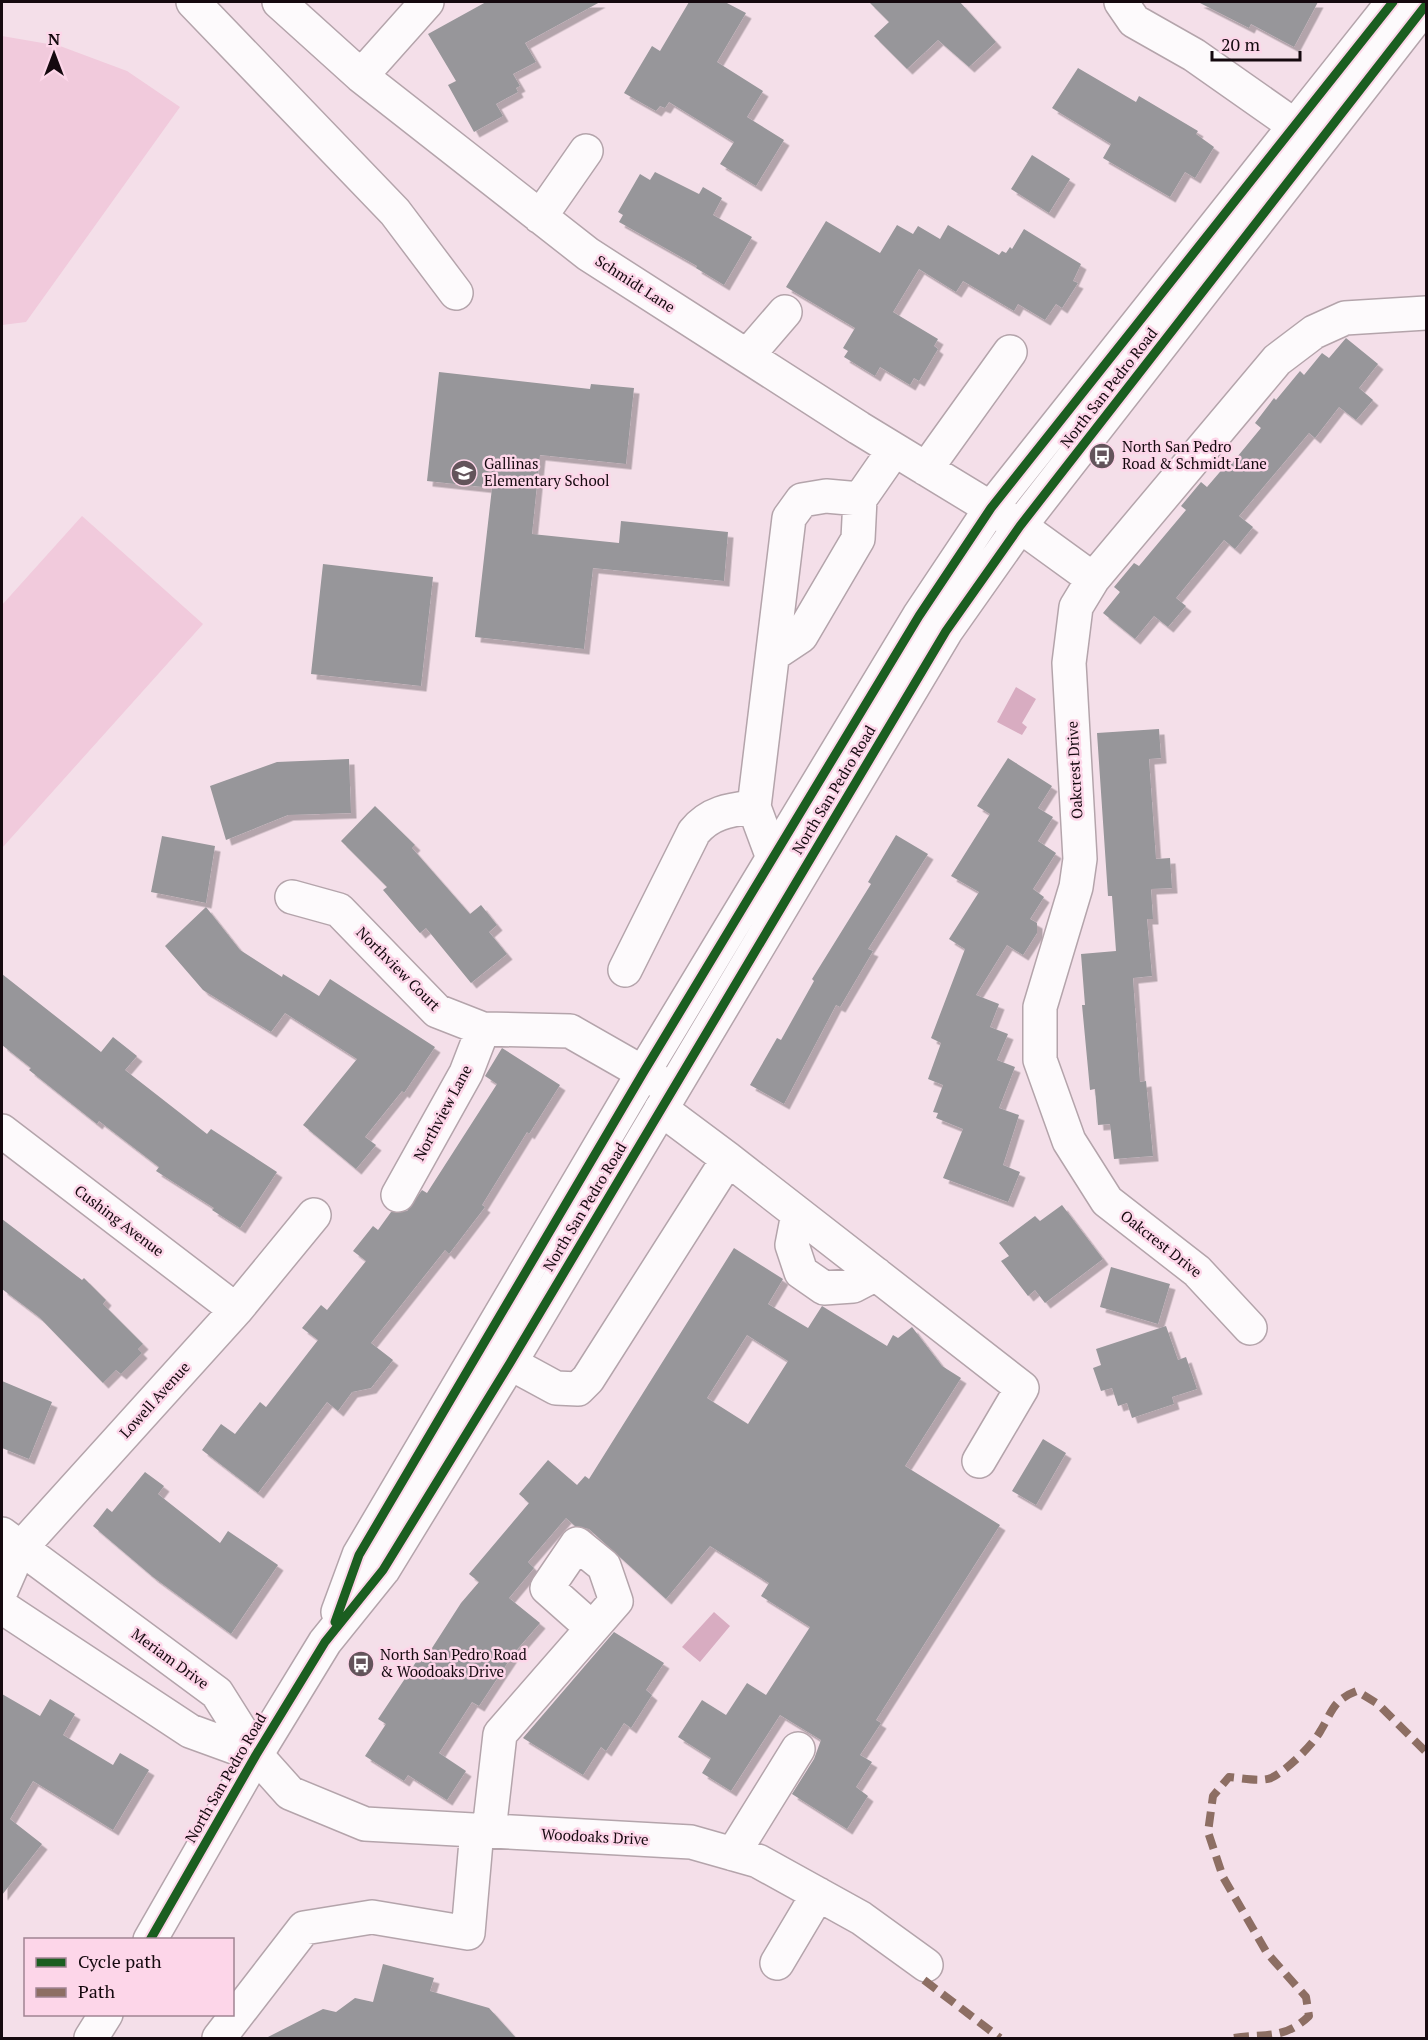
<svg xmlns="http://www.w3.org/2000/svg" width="1428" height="2040" font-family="'PT Serif',serif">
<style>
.green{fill:#f1cadc}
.water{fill:#d8acc1}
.building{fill:#97969a;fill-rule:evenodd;filter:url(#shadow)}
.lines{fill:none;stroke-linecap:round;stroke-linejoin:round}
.minor-casing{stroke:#b4a4ab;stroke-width:36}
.major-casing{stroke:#b4a4ab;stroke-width:36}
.minor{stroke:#fdfafc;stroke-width:33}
.major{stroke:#fdfafc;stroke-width:33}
.quiet{stroke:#8d6e63;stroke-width:8;stroke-dasharray:15 8;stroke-linecap:butt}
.cycleway-casing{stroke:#fdd6e9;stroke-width:13}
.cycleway{stroke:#1b5e20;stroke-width:9}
.labels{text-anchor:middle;stroke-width:5;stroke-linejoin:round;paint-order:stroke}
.street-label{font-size:15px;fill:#15090f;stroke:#fdd6e9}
.poi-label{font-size:15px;fill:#15090f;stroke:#fdd6e9;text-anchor:start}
</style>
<defs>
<filter id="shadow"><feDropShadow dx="5.5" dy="5.5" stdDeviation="0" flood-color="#0004"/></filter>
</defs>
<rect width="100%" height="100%" fill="#f4dfe9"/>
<path class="green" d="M2,36L60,46L127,71L180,107L26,322L2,325Z
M82,516L203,624L2,848V605Z"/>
<path class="water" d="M1016,687L1036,699L1022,723L1027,727L1022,735L997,722Z
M714,1612L730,1626L700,1662L682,1647Z"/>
<path class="building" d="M486,2H600L525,43L536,62L513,74L520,86L516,88L518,92L496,104L503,116L474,132L448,85L456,81L428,34Z
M689,2H725L746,13L717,62L763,91L747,117L784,140L756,186L720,164L734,142L669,102L665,108L660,106L656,111L624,93L652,46L660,51Z
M869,2H960L996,42L969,67L938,40L907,69L874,36L889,22Z
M1198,2H1318L1294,47L1251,24L1249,28Z
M1078,68L1136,102L1139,96L1198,131L1196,134L1214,147L1195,178L1185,172L1170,197L1103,158L1111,144L1052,108Z
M1032,155L1070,179L1049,213L1011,189Z
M655,172L699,194L703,187L722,198L713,215L752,237L724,285L696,268L697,266L619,222L623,215L618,212L640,174L650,180Z
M826,221L880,253L897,225L913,234L918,226L940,239L948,225L999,255L1002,251L1006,253L1010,247L1012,249L1024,229L1081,264L1073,281L1078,283L1062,308L1056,304L1045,320L1018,304L1014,311L963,281L956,292L919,269L893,312L938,339L934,346L938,349L919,381L914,378L910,385L880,367L875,376L844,357L848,351L843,348L855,328L786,287Z
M1346,338L1378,364L1359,388L1373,400L1356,420L1339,407L1315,438L1309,433L1239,516L1253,527L1235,549L1224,540L1176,598L1186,606L1168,627L1154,616L1135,639L1103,613L1120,592L1114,587L1134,563L1139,566L1186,510L1181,506L1201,482L1207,487L1225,466L1228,468L1261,428L1255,423L1274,398L1276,400L1300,371L1304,375L1322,353L1329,358Z
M439,372L590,389L591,384L634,388L626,464L540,455L532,534L619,543L621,521L728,532L724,581L593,568L584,649L475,637L492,488L427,481Z
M323,564L433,577L421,686L311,674Z
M1159,729L1161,758L1149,759L1156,859L1170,858L1172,888L1151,889L1153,919H1147L1152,976L1133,978L1140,1082L1146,1081L1153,1156L1114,1159L1110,1124L1098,1125L1095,1089L1090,1090L1082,1005H1085L1081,954L1116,951L1112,896H1108L1097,733Z
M1008,758L1052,786L1038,808L1053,817L1038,841L1056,853L1033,889L1044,897L1030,919L1037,923V933L1023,955L1007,945L976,995L999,1004L990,1027L1008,1034L997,1060L1015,1067L999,1108L1019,1115L1003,1165L1020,1172L1008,1202L943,1178L963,1129L936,1118L938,1113L933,1112L943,1085L928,1079L941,1043L931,1038L965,949L949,939L979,892L951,876L990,814L977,806Z
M349,759L351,813L288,815L226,840L210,786L277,762Z
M375,806L415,845L412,848L470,914L481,905L497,925L489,932L507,954L471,983L426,928L420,933L383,890L387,887L341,841Z
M896,835L928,854L868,949L873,951L840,1007L836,1005L784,1104L750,1085L777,1038L781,1040L814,981L812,979L871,884L868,882Z
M162,836L215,846L206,903L151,892Z
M206,907L240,950L282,977L283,974L319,996L330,979L435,1047L404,1093L402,1091L365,1137L376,1145L356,1169L303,1125L357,1059L285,1013L271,1032L203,990L165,946Z
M2,974L101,1052L113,1037L137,1056L125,1070L207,1134L211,1129L277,1172L240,1228L212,1210L214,1208L156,1171L159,1167L99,1121L97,1124L29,1070L31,1068L2,1045Z
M502,1048L560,1085L529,1134L527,1132L482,1205L485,1207L449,1254L445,1250L371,1343L393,1360L371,1388L352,1392L338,1411L327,1402L258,1493L202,1450L221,1424L235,1434L260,1402L266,1407L318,1340L302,1328L321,1305L327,1310L366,1261L353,1251L373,1226L378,1230L391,1212L407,1211L422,1190L427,1193L497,1084L485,1076Z
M1062,1205L1103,1259L1045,1303L1035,1290L1028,1296L1001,1261L1009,1256L999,1243L1035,1216L1040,1221Z
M2,1219L82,1280L84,1278L106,1300L103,1304L143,1344L138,1349L142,1353L121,1374L116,1370L103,1383L39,1317L2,1289Z
M734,1248L783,1279L768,1304L808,1328L822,1306L887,1346L893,1335L898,1338L912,1327L942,1366L961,1378L905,1466L1000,1525L876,1720L881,1723L860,1755L872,1762L856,1787L868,1796L847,1829L792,1794L814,1759L821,1740L780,1715L731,1791L702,1773L711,1758L678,1737L702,1700L726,1715L747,1683L766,1695L810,1627L761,1596L769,1583L710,1546L666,1599L589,1529L575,1526L566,1518L528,1562L534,1568L509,1598L540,1623L514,1653L479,1706L472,1702L439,1753L466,1771L447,1800L408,1775L404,1781L365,1756L386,1724L378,1719L418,1659L423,1662L461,1603L479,1582L469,1574L529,1503L519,1494L548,1460L577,1485L585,1476L589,1479ZM747,1335L788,1361L748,1424L707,1398Z
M1111,1267L1170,1284L1158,1324L1100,1307Z
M1166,1326L1178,1360L1186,1357L1197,1389L1172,1397L1174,1404L1132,1418L1127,1403L1118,1406L1112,1388L1101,1391L1093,1368L1101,1365L1096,1349Z
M2,1381L52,1402L29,1459L2,1448Z
M1043,1439L1066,1453L1036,1505L1012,1491Z
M145,1472L164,1486L158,1494L220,1543L228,1531L278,1565L231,1634L153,1577L93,1526L107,1508L112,1512Z
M614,1632L664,1663L646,1690L652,1695L631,1728L624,1723L606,1751L601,1747L583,1775L523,1738Z
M2,1694L40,1716L50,1699L75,1714L63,1735L113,1765L120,1753L149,1770L113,1830L33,1781L10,1819L42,1844L2,1895Z
M383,1964L434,1978L430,1991L489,2008L516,2038H266L323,2009L336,2012L355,1998L373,2002Z"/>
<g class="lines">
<defs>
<path id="minor" d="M193,2L395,212L456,293
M279,2L361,76L588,254L859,428L1020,526L1093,579
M1121,2L1134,21L1194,55L1318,142
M361,76L427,2
M540,217L586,151
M747,356L785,312
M926,469L1010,352
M774,654L801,636L858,539L860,499
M773,858L754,807L789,518L802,500L826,496L860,499L894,450
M292,897L339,910L437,1011L483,1029L570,1031L668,1087
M625,970L694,832C710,812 730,810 754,807
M2,1131L236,1310
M728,1159L1022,1388L979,1461
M398,1195L466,1073L483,1029
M798,1214L792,1245L801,1272L824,1288L853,1286L876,1274
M1250,1328L1197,1271L1107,1201L1069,1141L1040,1060V1007L1076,887L1080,859L1069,663L1076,607L1093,579L1277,360L1314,332L1345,318L1426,313
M510,1363L556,1388L578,1389L588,1379L728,1159L661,1109
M2,1534L217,1693L256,1755L290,1793L365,1824L691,1842L758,1861L861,1918L926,1965
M2,1589L19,1550L236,1310L314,1215
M2,1607L190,1731L256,1755
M489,1831L500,1734L616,1601L604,1566L577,1544L547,1588L592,1628
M733,1854L798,1749
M777,1963L818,1894
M219,2038L304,1928L372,1917L468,1933L477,1830"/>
<path id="major" d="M338,1612L359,1555L643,1073L919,616L991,508L1393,2
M150,1940L256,1755L325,1642L383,1570L510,1363L946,631L1020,526L1426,5
M91,2038L106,2014"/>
</defs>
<use href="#minor" class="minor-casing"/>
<use href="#major" class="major-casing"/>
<use href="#minor" class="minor"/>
<use href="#major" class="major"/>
<path class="quiet" d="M924,1980L1000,2038
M1234,2038C1266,2033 1284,2040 1309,2016L1306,1997L1267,1953L1223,1877L1208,1832L1213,1796L1229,1777C1241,1778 1261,1782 1271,1778C1286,1771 1313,1745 1321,1730C1333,1710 1333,1700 1357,1691L1378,1704L1426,1752"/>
<defs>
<path id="cycleway" d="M335,1622L359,1555L643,1073L919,616L991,508L1393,2
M150,1940L256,1755L325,1642L383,1570L510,1363L946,631L1020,526L1426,5"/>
</defs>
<use href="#cycleway" class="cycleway-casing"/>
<use href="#cycleway" class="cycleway"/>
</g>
<defs>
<symbol id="bus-disc" viewBox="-11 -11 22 22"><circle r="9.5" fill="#63545b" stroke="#fdd6e9"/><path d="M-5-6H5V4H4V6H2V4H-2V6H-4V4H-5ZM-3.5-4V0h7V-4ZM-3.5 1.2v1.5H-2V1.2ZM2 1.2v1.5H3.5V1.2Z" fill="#fff"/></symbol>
<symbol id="school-disc" viewBox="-11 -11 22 22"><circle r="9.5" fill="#63545b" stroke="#fdd6e9"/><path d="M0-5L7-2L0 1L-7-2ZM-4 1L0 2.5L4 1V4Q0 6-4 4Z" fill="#fff"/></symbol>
</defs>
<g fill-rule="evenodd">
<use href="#bus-disc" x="1087" y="441" width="30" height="30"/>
<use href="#school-disc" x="449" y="458" width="30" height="30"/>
<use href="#bus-disc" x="346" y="1649" width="30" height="30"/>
</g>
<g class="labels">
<g class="street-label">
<text transform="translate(635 284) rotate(33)" y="5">Schmidt Lane</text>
<text transform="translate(1109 388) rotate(-52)" y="5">North San Pedro Road</text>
<text transform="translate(1075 770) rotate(-93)" y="5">Oakcrest Drive</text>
<text transform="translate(834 790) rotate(-59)" y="5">North San Pedro Road</text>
<text transform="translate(398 969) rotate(45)" y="5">Northview Court</text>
<text transform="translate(443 1113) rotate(-62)" y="5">Northview Lane</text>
<text transform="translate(585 1207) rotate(-59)" y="5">North San Pedro Road</text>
<text transform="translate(119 1221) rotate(37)" y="5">Cushing Avenue</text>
<text transform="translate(1161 1244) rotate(38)" y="5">Oakcrest Drive</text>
<text transform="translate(155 1400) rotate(-48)" y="5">Lowell Avenue</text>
<text transform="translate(170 1659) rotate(36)" y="5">Meriam Drive</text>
<text transform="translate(226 1778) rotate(-60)" y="5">North San Pedro Road</text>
<text transform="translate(595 1837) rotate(3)" y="5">Woodoaks Drive</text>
</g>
<g class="poi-label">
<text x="1122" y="452">North San Pedro<tspan x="1122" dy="17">Road &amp; Schmidt Lane</tspan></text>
<text x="484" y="469">Gallinas<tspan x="484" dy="17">Elementary School</tspan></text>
<text x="380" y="1660">North San Pedro Road<tspan x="380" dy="17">&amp; Woodoaks Drive</tspan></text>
</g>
</g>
<rect width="1428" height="2040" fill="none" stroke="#15090f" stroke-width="6"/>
<rect x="24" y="1938" width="210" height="78" fill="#fdd6e9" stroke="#a08492" stroke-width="1.5"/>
<rect x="36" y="1958" width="30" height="9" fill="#1b5e20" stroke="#a08492" stroke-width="1.5"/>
<text x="78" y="1968" font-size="18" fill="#15090f">Cycle path</text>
<rect x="36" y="1988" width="30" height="9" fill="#8d6e63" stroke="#a08492" stroke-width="1.5"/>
<text x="78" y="1998" font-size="18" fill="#15090f">Path</text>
<g transform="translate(54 54)" stroke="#fdd6e9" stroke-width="4.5" paint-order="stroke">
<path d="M0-4.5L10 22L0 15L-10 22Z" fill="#15090f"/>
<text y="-9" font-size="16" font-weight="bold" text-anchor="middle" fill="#15090f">N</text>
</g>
<path d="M1212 51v9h88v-9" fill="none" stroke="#15090f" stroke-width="3"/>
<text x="1221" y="51" font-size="18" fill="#15090f" stroke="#fdd6e9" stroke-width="4.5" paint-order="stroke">20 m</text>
</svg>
